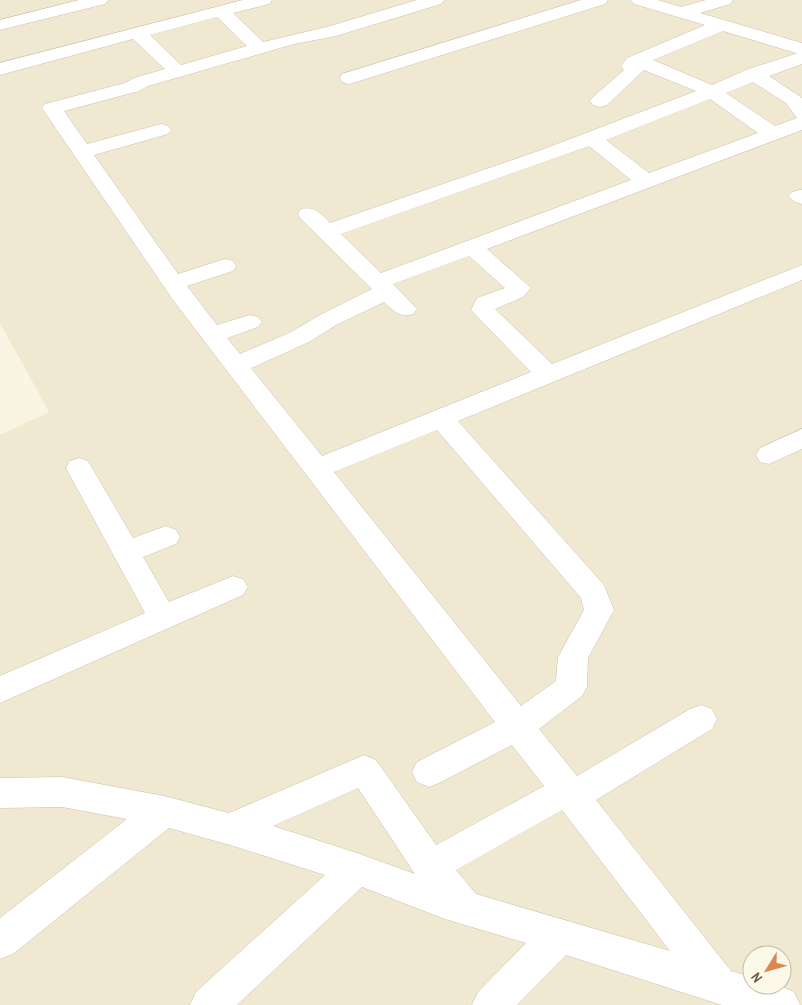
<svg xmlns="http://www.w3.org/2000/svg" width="802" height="1005" font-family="'Archivo Narrow',sans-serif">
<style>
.residential{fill:#f1e8d1;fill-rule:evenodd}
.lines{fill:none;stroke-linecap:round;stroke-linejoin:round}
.minor-casing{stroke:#ccc0ad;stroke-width:1}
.minor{fill:#fff;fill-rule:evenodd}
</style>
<rect width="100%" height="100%" fill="#faf5e2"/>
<path class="residential" d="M0,0H802V1005H0V435L49,412L0,323ZM752,955H782V985H752Z"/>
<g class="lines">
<defs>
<path id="minor" d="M79,0H108L105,4L0,30V20Z
M243,0H272L269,4L233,13L263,42L327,27L417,0H444L441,4L336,36L294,44L148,86L139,91L64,111L87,144L161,124L168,126L171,130L168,134L94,155L178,274L225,259L233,261L236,266L233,271L187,286L217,325L250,315L258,317L262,322L258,327L227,338L240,354L291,332L320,315L372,289L301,219L298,214L301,209C315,206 321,214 330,223L544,149L696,91L644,70L607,105L600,107L593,105L590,101L593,97L624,70L621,66L627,58L705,25L634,4L631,0H658L681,7L706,0H733L730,4L700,13L802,43V64L769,76L802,98V130L487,249L531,288L523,297L495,309L552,364L802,265V280L458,421L604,585L614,610L588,658L587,687L582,696L539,729L577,776L690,709L701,705L712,709L717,719L712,729L596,800L731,971L752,977V985H778L794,992L800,1005H722L566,955L517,1005H472L478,992L526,943L445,919L362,887L237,1005H190L196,992L325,875L230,845L169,828L13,954L0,959V918L127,819L62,807L0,808V778L62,777L164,796L229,813L364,755L376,760L436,845L544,786L512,745L441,782L429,787L417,782L412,772L417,762L495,722L173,300L42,108L45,104L125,83L134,78L165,69L133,39L0,75V63ZM217,17L247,46L181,65L150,35ZM723,31L796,53H798L746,70L712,85L653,60ZM753,82L786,103L797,118L775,126L726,93ZM710,99L758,133L649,173L606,140ZM589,146L631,180L381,273L341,234ZM469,256L505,288L477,298L471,310L531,372L322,456L251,368L309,342L336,325L384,302C394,311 399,318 413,314L417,309L393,284ZM437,430L581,598L584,610L558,657L556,681L521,706L334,472ZM358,788L415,874L357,853L273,826ZM562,810L670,951L476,894L456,870Z
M581,0H608L605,4L356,82L349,84L342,82L340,78L342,74Z
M799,190H802V204L795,202L788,196L792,192Z
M802,429V449L769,464L760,462L756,455L760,448Z
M79,458L88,461L133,538L166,526L176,530L180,537L176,544L143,557L169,602L233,576L243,579L248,587L243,595L0,703V676L145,613L66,468L70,461Z"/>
</defs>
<use href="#minor" class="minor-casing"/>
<use href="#minor" class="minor"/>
</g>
<g transform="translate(767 970) rotate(233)"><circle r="24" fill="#fdf9e8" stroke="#c4bba9"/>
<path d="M0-4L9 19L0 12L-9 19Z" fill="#db8850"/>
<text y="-8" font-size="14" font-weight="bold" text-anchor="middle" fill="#6f5e4b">N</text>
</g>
</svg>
